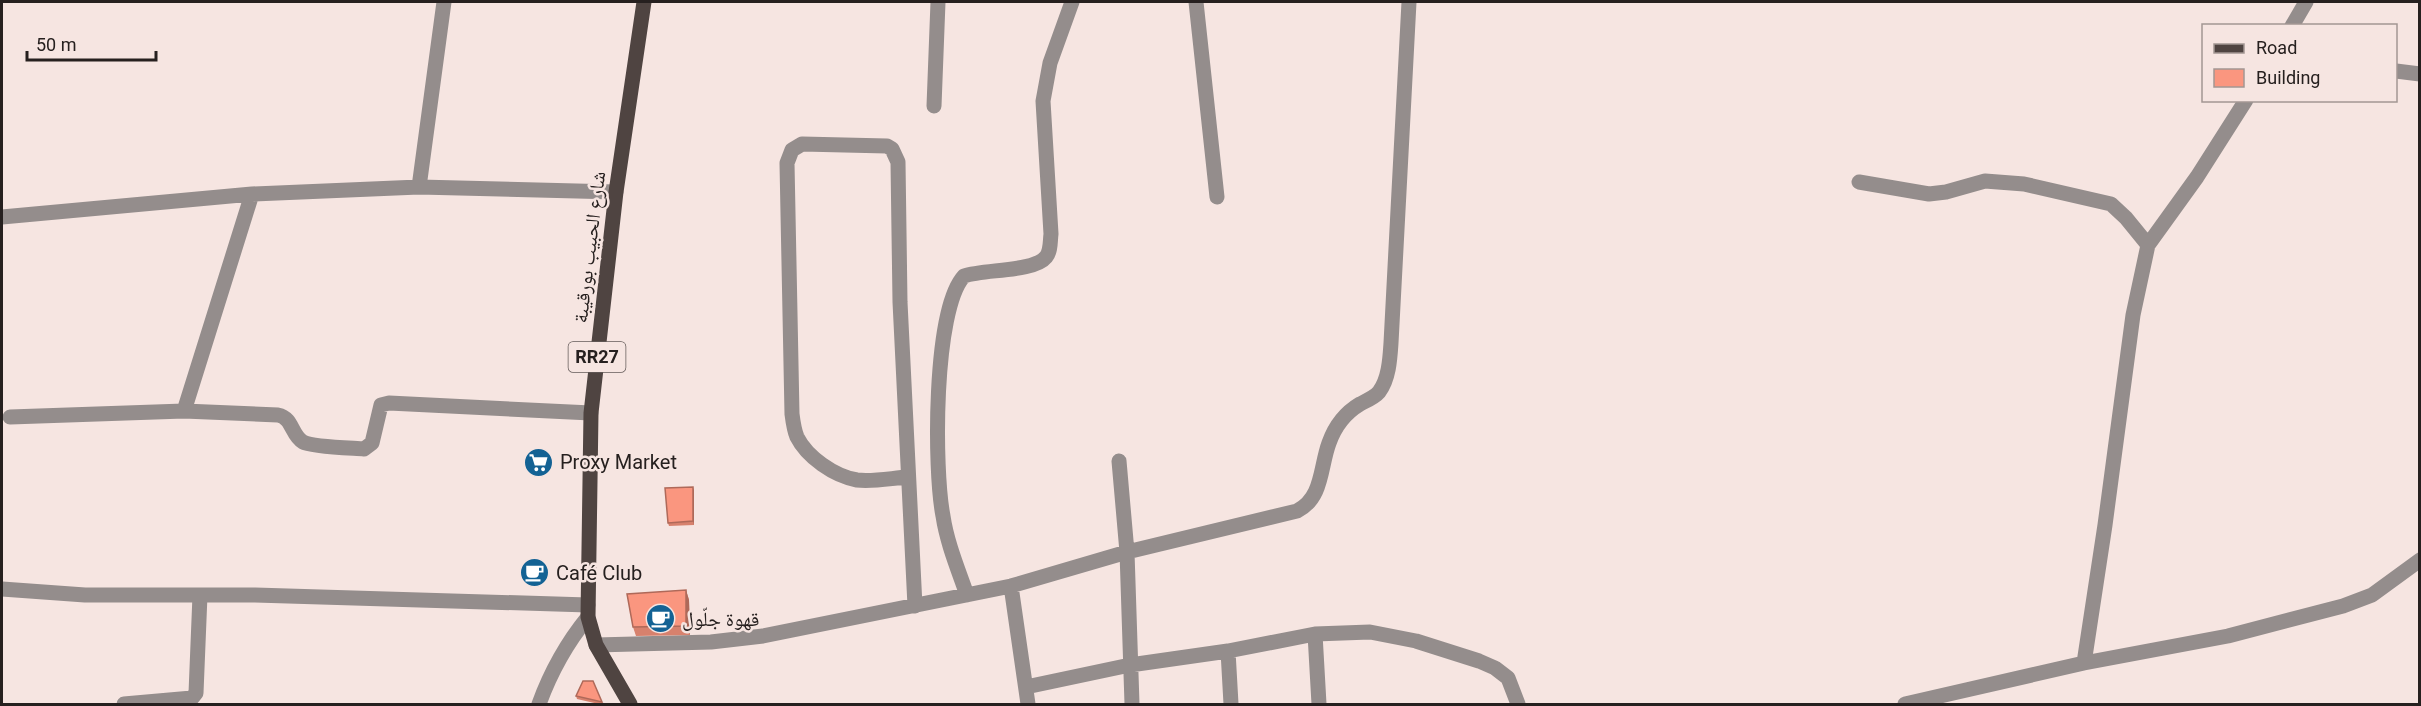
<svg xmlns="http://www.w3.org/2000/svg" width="2421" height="706" font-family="Roboto,'Noto Naskh Arabic',sans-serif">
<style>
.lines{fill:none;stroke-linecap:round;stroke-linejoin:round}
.street{stroke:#948d8c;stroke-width:15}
.primary{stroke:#4f4441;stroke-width:15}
.wall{fill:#d7816d}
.shaded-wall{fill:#af6959}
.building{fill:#fa967f;stroke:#af6959;stroke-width:1.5}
.labels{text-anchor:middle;stroke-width:5;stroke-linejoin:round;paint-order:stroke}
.shield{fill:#f6e5e1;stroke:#645b59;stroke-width:1.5}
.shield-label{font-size:18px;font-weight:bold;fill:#26201f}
.street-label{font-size:20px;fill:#26201f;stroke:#f6e5e1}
.poi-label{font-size:20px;fill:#26201f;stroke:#f6e5e1;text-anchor:start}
</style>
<rect width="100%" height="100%" fill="#f6e5e1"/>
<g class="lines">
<path class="street" d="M1196,2L1217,197
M2292,26L2306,2
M2396,71L2420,74
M934,106L938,2
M1859,182L1929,194L1946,192L1985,181L2024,184L2111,204L2126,218L2148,245
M419,187L444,2
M2,217L252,194L419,187L616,192
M184,411L252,194
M10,417L184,411L278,415C293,418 291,435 303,442C312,447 351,448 364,449L372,443L381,405L389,403L591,413
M1119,461L1127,552L1132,704
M908,477C892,478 873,482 857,480C834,476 807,457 797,437C794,430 793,422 792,414L787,163L792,150L802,144L887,146L892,149L898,162L900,302L915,606
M1011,586L1028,704
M2,589L85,595H255L588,605
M967,595C958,569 947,543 943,516C934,470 933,310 964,276C984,269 1034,272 1046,257C1051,251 1050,241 1051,234L1043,101L1050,63L1072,2
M1315,634L1319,704
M596,645L711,642L763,636L1011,586L1127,552L1297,511C1323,498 1320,467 1329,443C1335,426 1345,413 1360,404C1366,401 1375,397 1379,392C1389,379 1390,358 1391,343L1409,2
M1228,651L1231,704
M2084,663L2105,525L2133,315L2148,245L2197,177L2246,100
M1026,687L1130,665L1228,651L1315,634L1370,632L1416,641L1479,661L1495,668L1508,678L1518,704
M124,704L192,698L196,693L200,595
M539,704C551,671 566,644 588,617
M1905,704L2084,663L2228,636L2343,606L2372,595L2420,560"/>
<path class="primary" d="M630,704L596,645L588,617L591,413L616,192L644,2"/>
</g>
<path class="wall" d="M694,490V525L669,526L668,523Z
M686,590L689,600L690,635L636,636L633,627Z
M576,696L602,702L603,705L577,699Z"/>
<path class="shaded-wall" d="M693,487L694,490V525L693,521Z
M686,590L689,600L690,635L686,626Z"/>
<path class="building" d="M693,487V521L668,523L665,488Z
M686,590V626L633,627L627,594Z
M583,681H593L602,702L576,696Z"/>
<defs>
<symbol id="supermarket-disc" viewBox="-11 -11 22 22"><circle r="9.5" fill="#136294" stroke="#f6e5e1"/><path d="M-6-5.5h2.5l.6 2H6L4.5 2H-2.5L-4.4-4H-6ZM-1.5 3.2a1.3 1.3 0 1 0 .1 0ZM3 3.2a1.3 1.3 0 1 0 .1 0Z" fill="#fff"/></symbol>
<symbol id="cafe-disc" viewBox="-11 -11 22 22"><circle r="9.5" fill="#136294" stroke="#f6e5e1"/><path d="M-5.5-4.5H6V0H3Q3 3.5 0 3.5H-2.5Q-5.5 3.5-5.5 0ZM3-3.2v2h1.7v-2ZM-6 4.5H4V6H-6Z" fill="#fff"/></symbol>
</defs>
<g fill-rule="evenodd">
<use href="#supermarket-disc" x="522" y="446" width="33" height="33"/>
<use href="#cafe-disc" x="518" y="556" width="33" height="33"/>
<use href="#cafe-disc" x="644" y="602" width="33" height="33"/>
</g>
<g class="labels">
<rect class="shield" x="568.5" y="342" width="57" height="30" rx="4.5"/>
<g class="shield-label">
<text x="597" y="363">RR27</text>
</g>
<g class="street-label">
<text transform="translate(589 247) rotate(-83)" y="7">شارع الحبيب بورقيبة</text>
</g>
<g class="poi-label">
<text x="560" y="469">Proxy Market</text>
<text x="556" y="580">Café Club</text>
<text x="682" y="626">قهوة جلّول</text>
</g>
</g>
<rect width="2421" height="706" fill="none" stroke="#26201f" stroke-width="6"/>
<rect x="2202" y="24" width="195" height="78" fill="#f6e5e1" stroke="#a39693" stroke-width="1.5"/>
<rect x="2214" y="44" width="30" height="9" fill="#4f4441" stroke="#a39693" stroke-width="1.5"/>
<text x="2256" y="54" font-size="18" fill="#26201f">Road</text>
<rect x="2214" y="69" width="30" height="18" fill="#fa967f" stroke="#a39693" stroke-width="1.5"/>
<text x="2256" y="84" font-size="18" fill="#26201f">Building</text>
<path d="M27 51v9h129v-9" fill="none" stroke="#26201f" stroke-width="3"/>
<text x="36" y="51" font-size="18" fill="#26201f" stroke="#f6e5e1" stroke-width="4.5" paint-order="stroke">50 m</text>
</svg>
